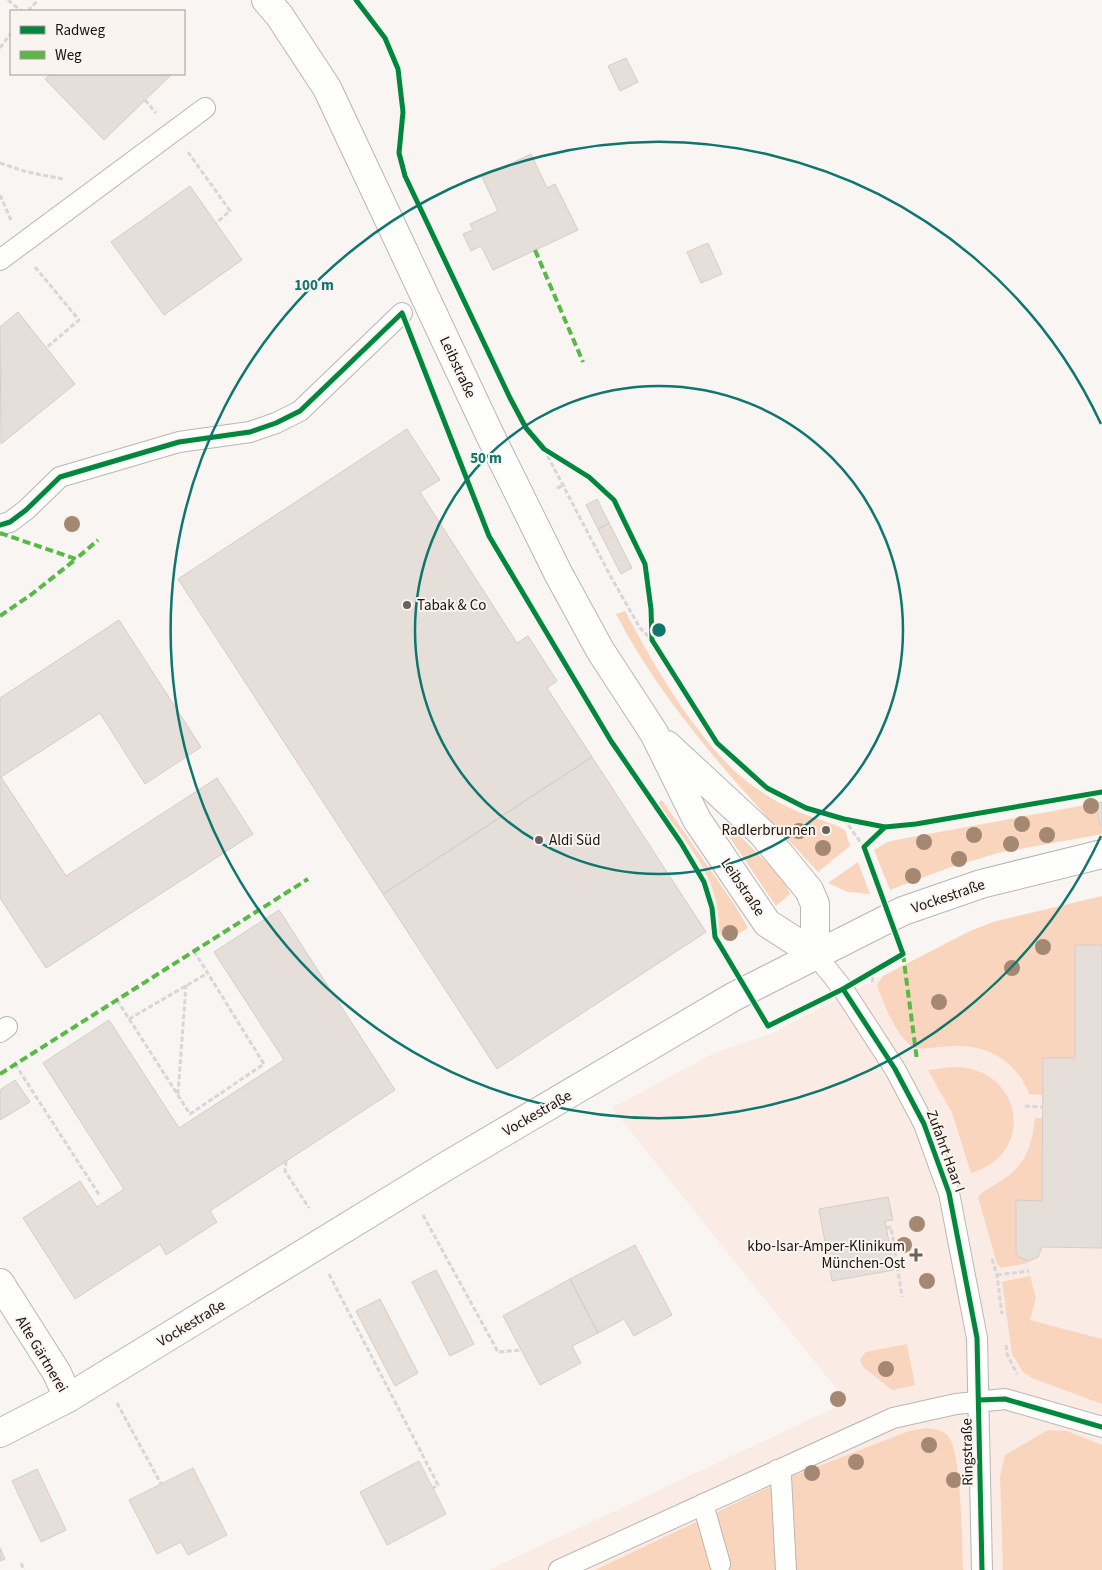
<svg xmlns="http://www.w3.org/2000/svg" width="1102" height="1570" font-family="'Source Sans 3',sans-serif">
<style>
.built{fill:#faece4}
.green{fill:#fad5be}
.building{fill:#e6ded9;stroke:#d4cdc8}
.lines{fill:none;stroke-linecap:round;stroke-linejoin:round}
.service-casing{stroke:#bcb5b1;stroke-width:22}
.minor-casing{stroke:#bcb5b1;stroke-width:30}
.secondary-casing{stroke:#bcb5b1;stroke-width:30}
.path{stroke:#d8d6d6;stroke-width:3;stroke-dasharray:5 2.5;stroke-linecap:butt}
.service{stroke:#fefefd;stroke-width:20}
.minor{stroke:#fefefd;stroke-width:28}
.secondary{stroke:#fefefd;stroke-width:28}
.quiet{stroke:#58b947;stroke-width:4;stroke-dasharray:8 4;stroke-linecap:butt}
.cycleway-casing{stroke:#faf4f0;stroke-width:8}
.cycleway{stroke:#00873e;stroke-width:5}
.tree{fill:#a48872}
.ring{fill:none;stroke:#0f766e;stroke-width:2.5}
.poi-dot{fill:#6a625d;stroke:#faf4f0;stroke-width:2}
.labels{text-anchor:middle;stroke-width:4;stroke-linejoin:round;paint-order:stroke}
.street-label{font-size:15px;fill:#1e130d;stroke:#faf4f0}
.poi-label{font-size:15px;fill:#1e130d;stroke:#faf4f0;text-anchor:start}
.centre{fill:#0f766e;stroke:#faf4f0;stroke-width:2.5}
.ring-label{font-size:15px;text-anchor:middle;font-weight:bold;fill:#0f766e;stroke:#faf4f0;stroke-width:4;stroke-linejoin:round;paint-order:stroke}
</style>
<rect width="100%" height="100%" fill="#f8f5f2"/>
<path class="built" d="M1102,896V1570H489L847,1402L612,1108L714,1053L770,1034L970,931L993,922Z"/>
<path class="green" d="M625,611C654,666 706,757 759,790C769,797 780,804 792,809C809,817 829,821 845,830L850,846L818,872C744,792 667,712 616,614Z
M662,800L736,907L748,928L730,939L724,938L719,933C721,878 688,846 658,803Z
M1102,802V834L998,853L951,867L890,890L874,850L887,842L901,839Z
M726,822L783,879L790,894L776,906L722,826Z
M858,862L870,894L848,892L828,883Z
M1102,896V945L1075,946V1058H1043V1095L1029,1094C1018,1065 993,1047 961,1046C946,1045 929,1050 914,1048C897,1038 883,1003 877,985L883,976L970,931L993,922Z
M953,1067C1022,1066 1038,1154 971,1173L952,1113L928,1070Z
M1035,1118H1043L1042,1201H1016V1252L1019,1257L1029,1261L1028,1263L1001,1268L997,1264L978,1197C984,1190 993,1186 1001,1181C1026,1165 1032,1146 1035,1118Z
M1030,1276L1036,1298L1030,1320L1102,1339V1404L1032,1378L1023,1372L1012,1354L1002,1282Z
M907,1344L915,1385L892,1390L862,1366L860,1359L866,1352Z
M927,1428C935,1429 942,1430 948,1436C962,1451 962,1546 963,1570H595L793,1476L909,1431Z
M1048,1430L1067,1431L1102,1445V1570H1003L1000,1476L1005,1455Z"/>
<path class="building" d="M626,58L638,82L620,91L608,66Z
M51,74H172L104,140L45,79Z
M531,154L547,188L555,184L578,230L493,270L481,246L471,251L463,234L473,230L470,224L498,211L482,177Z
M190,186L242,260L164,315L111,242Z
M708,243L722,274L701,283L687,252Z
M18,312L75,384L1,444L0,327Z
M407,429L440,480L420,492L517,643L528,636L557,681L547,688L592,757L383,894L178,579Z
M597,499L609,523L598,529L586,505Z
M609,523L632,568L621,574L598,529Z
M119,620L201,747L145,784L100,713L1,777L66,876L217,778L253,834L46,968L0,898V698Z
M592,757L706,932L497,1069L383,894Z
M1102,802V825H1100L1096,803Z
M279,910L395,1090L210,1211L217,1222L166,1255L160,1244L75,1299L23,1218L80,1181L97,1207L124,1189L43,1063L109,1020L179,1128L284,1060L214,952Z
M1075,945H1102V1248L1042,1247L1038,1257L1029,1261L1019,1257L1016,1252V1200L1042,1201L1043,1058H1075Z
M15,1080L30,1102L0,1120V1090Z
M888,1197L893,1220L885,1221L894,1270L832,1281L819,1209Z
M635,1245L672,1315L634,1336L624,1319L598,1333L570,1279Z
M436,1270L474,1344L450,1356L412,1282Z
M570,1279L598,1333L572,1346L581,1363L540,1385L503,1316Z
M380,1299L418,1373L395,1386L356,1311Z
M419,1461L446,1514L387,1545L360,1492Z
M193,1468L227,1535L188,1555L181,1542L157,1554L129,1500Z
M37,1469L66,1530L41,1542L12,1481Z
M0,1548L5,1559L0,1561Z"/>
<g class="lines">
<defs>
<path id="service" d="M0,260L205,108
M0,525L10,522L26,510L60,477L179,442L250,432L276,423L300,411L402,313
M815,954L843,989L895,1069L924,1124L949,1193L977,1338L982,1570
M0,1032L7,1027
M777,1470L781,1477L786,1570
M703,1504L720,1564
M559,1570L893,1418L956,1404L1005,1399L1102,1427"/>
<path id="minor" d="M266,0L279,15L327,88L489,433L558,573L600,650L654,733L697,820L767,923L815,954
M667,745L762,833L809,890L815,904V954
M0,1283L57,1373L68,1398"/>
<path id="secondary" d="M0,1433L68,1398L448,1165L733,997L903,911L981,884L1102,854"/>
</defs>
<use href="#service" class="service-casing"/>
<use href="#minor" class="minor-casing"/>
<use href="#secondary" class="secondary-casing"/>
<path class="path" d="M8,0L21,11
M28,11L38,0
M0,48L11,33
M145,100L156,113
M188,152L230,211L216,223
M0,163L27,172L63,179
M0,195L11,220
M35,267L79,320L46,348
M544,449L611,577L640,628L652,640
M557,488L565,485
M611,741L615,739
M844,819L864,847
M872,982L874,973
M117,1000L190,1114L264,1064L194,951
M129,1019L208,973
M15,1064L100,1196
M178,1094L186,985
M1025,1106L1043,1107
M286,1161L285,1171L309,1208
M423,1215L498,1352L521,1350
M886,1228L891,1227L902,1297
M992,1259L997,1275L1002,1314
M329,1274L438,1485L433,1488
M997,1275L1029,1271
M1006,1345L1007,1354L1017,1374
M117,1403L161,1484
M21,1563L24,1570"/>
<use href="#service" class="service"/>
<use href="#minor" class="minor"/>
<use href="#secondary" class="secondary"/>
<path class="quiet" d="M535,250L583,362
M0,533L76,559L98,540
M0,616L32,594L76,559
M903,954L917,1060
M0,1074L308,879"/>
<defs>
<path id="cycleway" d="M356,0L385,38L398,69L403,112L399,153L405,176L510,398L526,428L544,449L589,477L614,500L645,564L651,609L652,640L717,743L767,788L806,808L844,819L885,827L916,824L1102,792
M0,525L10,522L26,510L60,477L179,442L250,432L276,423L300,411L402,313L489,536L611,741L681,843L704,882L712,908L715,937L768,1026L843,989L903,954L864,847L885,827
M843,989L895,1069L924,1124L949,1193L977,1338L982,1570
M979,1400L1005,1399L1102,1427"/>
</defs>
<use href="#cycleway" class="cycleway-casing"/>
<use href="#cycleway" class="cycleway"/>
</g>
<g class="tree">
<circle cx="72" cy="524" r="8"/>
<circle cx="1091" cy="806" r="8"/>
<circle cx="1022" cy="824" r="8"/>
<circle cx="799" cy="831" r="8"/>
<circle cx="974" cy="835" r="8"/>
<circle cx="1047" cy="835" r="8"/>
<circle cx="924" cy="842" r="8"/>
<circle cx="1011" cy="844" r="8"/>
<circle cx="823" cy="848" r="8"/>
<circle cx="959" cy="859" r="8"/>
<circle cx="913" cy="876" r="8"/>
<circle cx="730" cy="933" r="8"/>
<circle cx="1043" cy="947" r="8"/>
<circle cx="1012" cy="968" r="8"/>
<circle cx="939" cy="1002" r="8"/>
<circle cx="917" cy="1224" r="8"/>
<circle cx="904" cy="1245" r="8"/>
<circle cx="927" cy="1281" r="8"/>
<circle cx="886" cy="1369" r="8"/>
<circle cx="838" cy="1399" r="8"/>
<circle cx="929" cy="1445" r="8"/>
<circle cx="856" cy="1462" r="8"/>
<circle cx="812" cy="1473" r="8"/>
<circle cx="954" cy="1480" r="8"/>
</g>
<g class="ring">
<circle cx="659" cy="630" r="244"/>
<path d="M1101 836A488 488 0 1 1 1101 424"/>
</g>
<g class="poi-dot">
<circle cx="407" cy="605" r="5"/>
<circle cx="826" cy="830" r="5"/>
<circle cx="539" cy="840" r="5"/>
<path d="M913.5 1247.5h5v5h5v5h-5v5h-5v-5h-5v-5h5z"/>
</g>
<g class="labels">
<g class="street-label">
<text transform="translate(458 367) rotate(65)" y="5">Leibstraße</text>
<text transform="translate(743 887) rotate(56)" y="5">Leibstraße</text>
<text transform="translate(948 896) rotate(-19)" y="5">Vockestraße</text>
<text transform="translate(537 1113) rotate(-30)" y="5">Vockestraße</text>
<text transform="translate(946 1151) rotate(70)" y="5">Zufahrt Haar I</text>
<text transform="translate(191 1323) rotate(-31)" y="5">Vockestraße</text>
<text transform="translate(42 1354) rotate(59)" y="5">Alte Gärtnerei</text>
<text transform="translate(967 1452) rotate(-91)" y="5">Ringstraße</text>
</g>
<g class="poi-label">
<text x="417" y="610">Tabak &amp; Co</text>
<text x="816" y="835" text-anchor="end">Radlerbrunnen</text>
<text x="549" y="845">Aldi Süd</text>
<text x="905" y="1251" text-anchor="end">kbo-Isar-Amper-Klinikum<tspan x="905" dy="17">München-Ost</tspan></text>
</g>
</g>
<circle cx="659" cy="630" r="8" class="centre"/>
<g class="ring-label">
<text x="314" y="290">100 m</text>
<text x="486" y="463">50 m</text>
</g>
<rect x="10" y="10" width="175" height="65" fill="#faf4f0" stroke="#a29a95"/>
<rect x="20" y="26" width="25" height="8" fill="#00873e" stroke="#a29a95"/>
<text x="55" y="35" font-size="15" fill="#1e130d">Radweg</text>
<rect x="20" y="51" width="25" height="8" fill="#58b947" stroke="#a29a95"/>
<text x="55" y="60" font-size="15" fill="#1e130d">Weg</text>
</svg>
